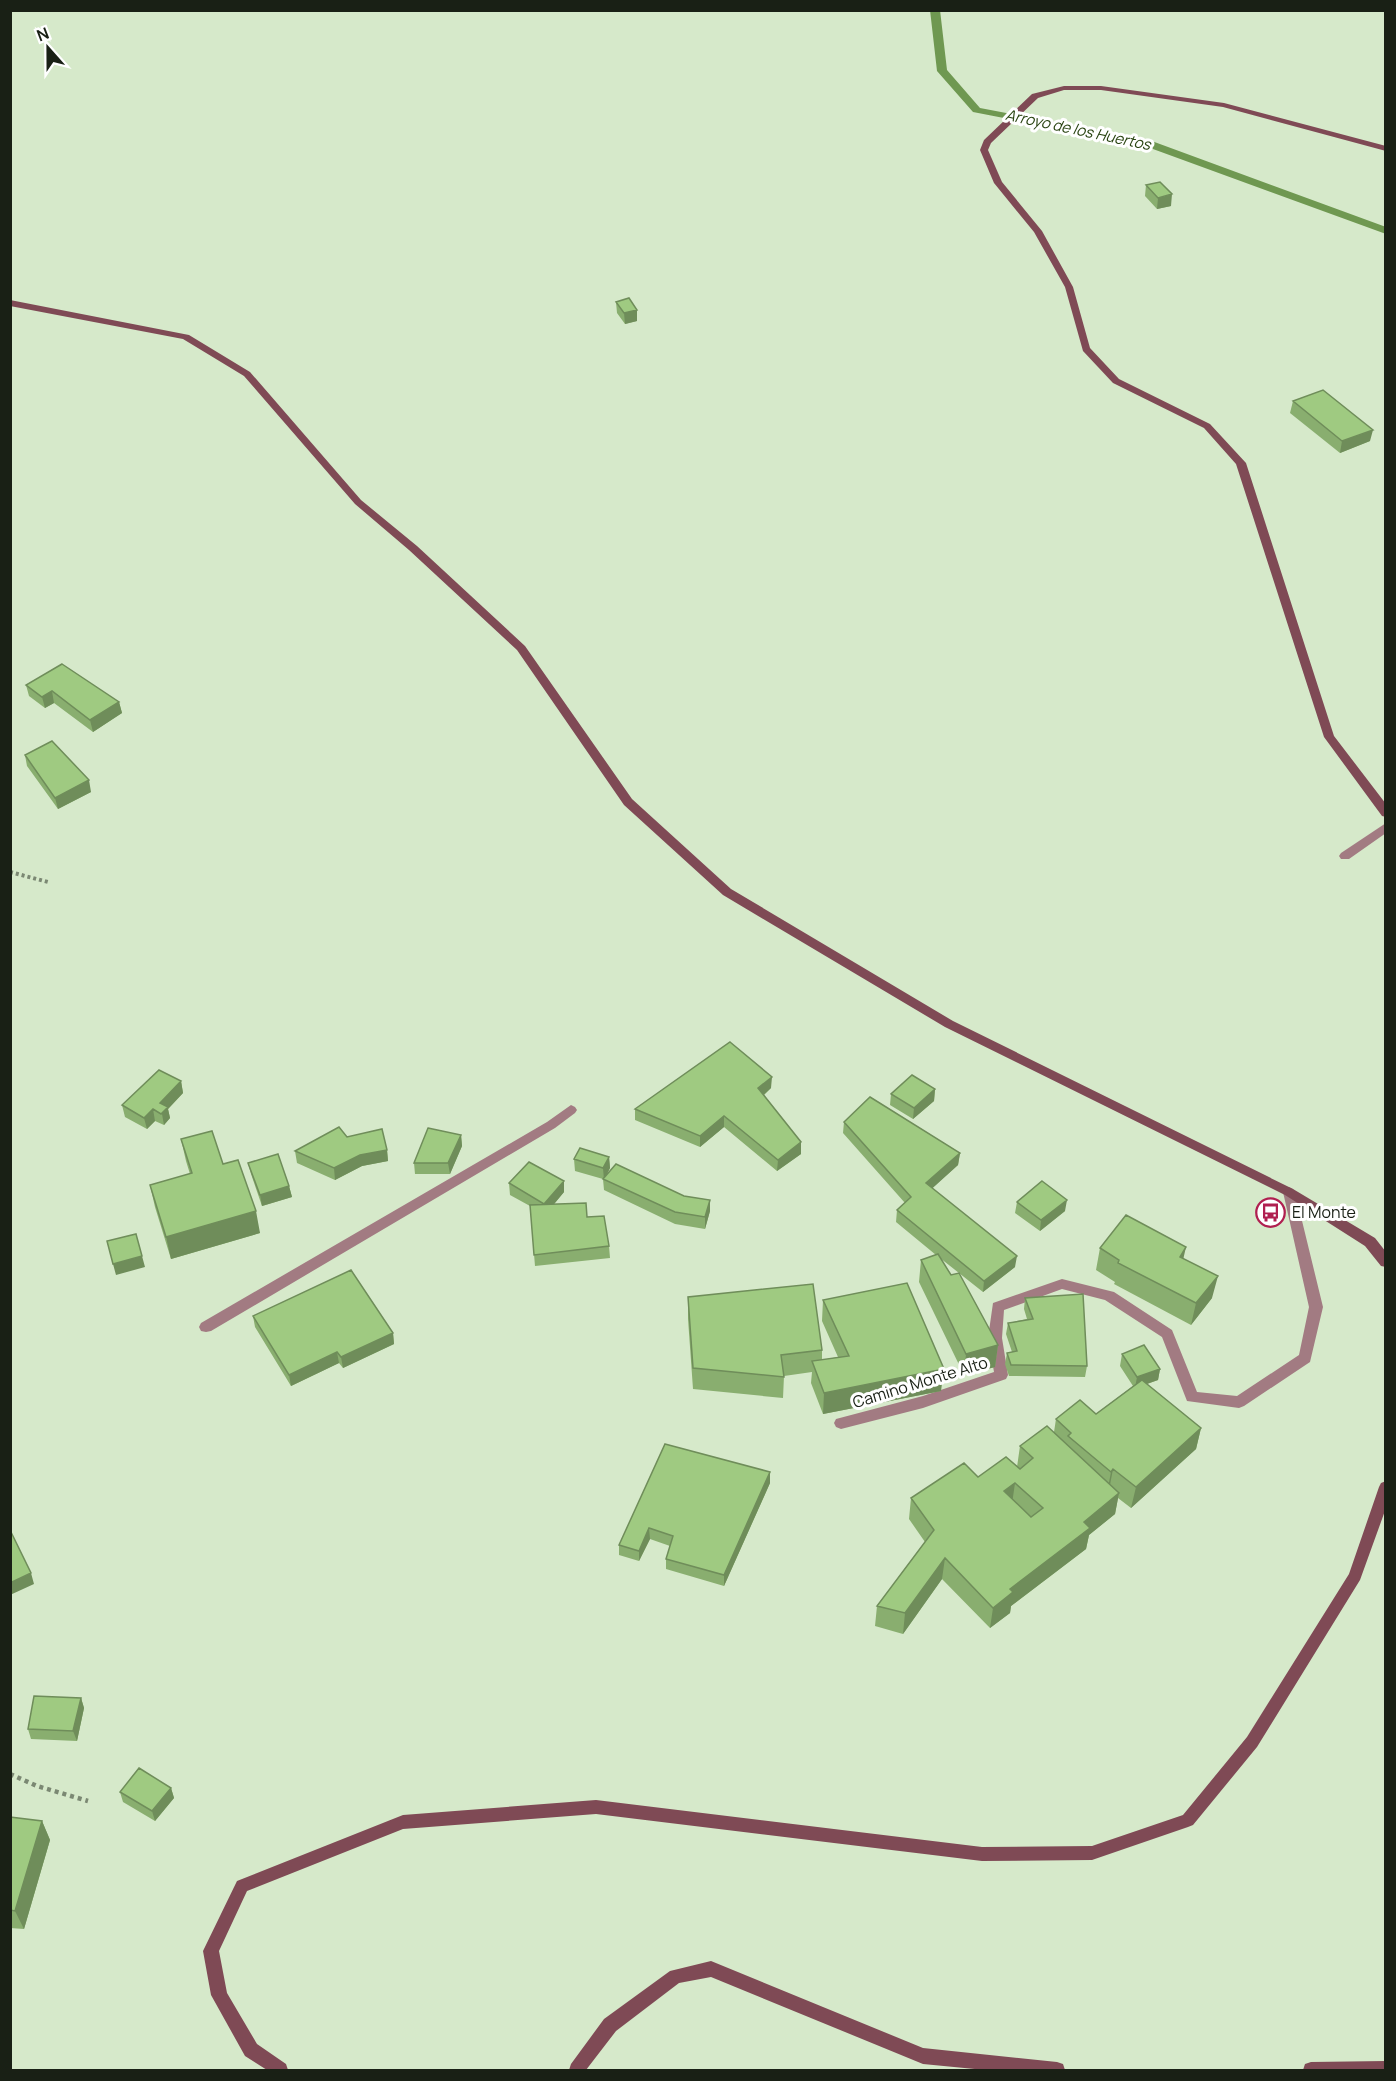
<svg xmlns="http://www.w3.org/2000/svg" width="1396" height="2081" font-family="Manrope,sans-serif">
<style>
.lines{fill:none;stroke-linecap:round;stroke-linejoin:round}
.stream{fill:#6f9851;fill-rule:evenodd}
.path-far1{stroke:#7b8873;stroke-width:4;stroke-dasharray:3 3;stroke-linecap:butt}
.path{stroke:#7b8873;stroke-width:4.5;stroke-dasharray:4 4;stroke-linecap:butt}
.lane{fill:#a27b82;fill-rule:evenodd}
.secondary{fill:#7f4a55;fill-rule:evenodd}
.wall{fill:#89ae6f}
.shaded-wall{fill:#6f8d5a}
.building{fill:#9fca81;stroke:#6f8d5a;stroke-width:1.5;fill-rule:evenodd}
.labels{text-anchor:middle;stroke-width:6;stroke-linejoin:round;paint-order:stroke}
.far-water-label{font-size:15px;font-style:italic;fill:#284310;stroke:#fff}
.poi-label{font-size:16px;fill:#192015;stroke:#fff;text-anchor:start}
.street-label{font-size:16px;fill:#192015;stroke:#fff}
</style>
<rect width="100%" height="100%" fill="#d6e9ca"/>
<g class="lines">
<path class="stream" d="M930,10H940L947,70L980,108L1149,140L1386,227V234L1142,145L973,112L937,71Z"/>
<path class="path-far1" d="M10,872L48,882"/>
<path class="path" d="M10,1774L37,1786L88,1801"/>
<path class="lane" d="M1386,823V833L1349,859H1341L1339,856L1341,853Z
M571,1105L575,1107L577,1110L575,1113L555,1128L211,1331L206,1332L201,1331L199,1327L201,1323L547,1122Z
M1289,1187L1293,1189L1295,1192L1323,1307L1310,1362L1244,1406L1239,1408L1187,1401L1162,1337L1105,1300L1062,1289L1004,1310L1002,1338L1008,1375L1006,1379L923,1408L841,1429L836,1427L834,1423L836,1419L923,1396L994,1372L988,1338L993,1303L1062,1279L1114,1292L1172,1330L1197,1392L1237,1396L1299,1355L1309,1307L1283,1192L1285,1189Z"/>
<path class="secondary" d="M1064,86H1101L1224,103L1386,146V151L1223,107L1101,90H1064L1038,98L991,143L988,150L1002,182L1042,231L1073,287L1090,348L1119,379L1210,424L1246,463L1334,736L1386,804V817L1382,816L1324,737L1236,464L1204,428L1113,383L1083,351L1065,287L1034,232L994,183L980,150L984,140L1032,94Z
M10,300L189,335L250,372L361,500L417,546L525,646L632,799L731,889L953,1021L1293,1189L1375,1238L1386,1252V1267L1381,1266L1365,1246L1285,1195L945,1027L723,895L624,805L517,650L409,550L355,504L244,376L183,339L10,306Z
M1386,1481V1508L1360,1580L1257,1747L1193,1825L1188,1827L1092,1860L982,1861L596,1814L403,1829L247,1891L219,1951L227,1993L257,2044L286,2064L288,2070H267L245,2056L211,1995L203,1951L237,1881L403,1815L596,1800L982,1847L1092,1846L1183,1815L1247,1737L1349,1574L1379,1487L1381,1483Z
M711,1961L923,2048L1057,2062L1063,2064L1065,2070H985L923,2064L711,1977L679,1983L616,2031L586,2070H569L571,2064L604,2019L670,1971Z
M1386,2061V2070H1303L1305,2064L1311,2062Z"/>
</g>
<path class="wall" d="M1146,185L1171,206L1157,209L1145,196Z
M616,302L637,310V321L625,324L617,313Z
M1293,401L1370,441L1340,453L1290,413Z
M26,685L119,702L122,713L93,732L54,703L45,708L29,696Z
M25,755L91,792L58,809L27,766Z
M181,1081L183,1093L168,1109L170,1118L164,1125L155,1121L147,1129L125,1117L122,1105Z
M771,1088L764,1095L801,1142V1154L777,1171L724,1127L700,1147L635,1120V1109Z
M935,1089L934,1101L913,1119L890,1105L891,1094Z
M844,1122L960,1153L958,1165L932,1188L1015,1267L983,1292L940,1258L998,1345L995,1367L964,1375L919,1282L921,1260L936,1255L896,1222L897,1210L905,1203L843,1133Z
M461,1135L462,1146L450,1174H415L414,1163Z
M347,1137L387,1150L388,1161L362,1166L335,1180L297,1163L295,1151Z
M181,1139L223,1164L260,1233L171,1259L155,1207L150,1185L190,1174L186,1161Z
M609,1157L610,1168L606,1176L684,1196L710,1200V1211L705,1229L675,1224L604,1190L603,1179L575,1171L574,1159Z
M248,1163L289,1186L292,1197L262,1206L251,1174Z
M564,1181V1192L554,1204L587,1217L609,1246L610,1258L535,1266L530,1206L510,1195L509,1183Z
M1017,1202L1065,1211L1040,1231L1015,1213Z
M1100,1248L1183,1258L1212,1298L1191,1325L1114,1284L1115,1282L1096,1270Z
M688,1297L822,1350V1360L838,1357L822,1321L823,1300L941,1391L823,1414L811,1383L812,1372L784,1376L783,1398L693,1389L688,1319Z
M1025,1298L1087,1366L1085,1377L1009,1376L1005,1364L1007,1353L1012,1352L1006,1334L1008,1323L1027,1319L1024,1309Z
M253,1316L393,1333L394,1344L343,1368L339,1363L291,1386L255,1327Z
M1122,1354L1160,1369L1158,1380L1147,1384L1201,1428L1196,1449L1131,1508L1118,1498L1115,1514L1089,1535L1086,1549L1011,1606L1010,1613L990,1628L942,1579L903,1634L875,1626L877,1606L925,1542L909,1519L911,1498L978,1477L1017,1467L1020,1446L1054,1432L1056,1419L1096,1414L1133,1386L1120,1366Z
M665,1444L770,1472V1483L724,1586L666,1569V1559L670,1546L650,1539L639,1561L619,1555V1545Z
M81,1698L84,1708L77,1741L31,1739L28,1729Z
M171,1788L174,1798L155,1821L123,1802L120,1792Z
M10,1817L42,1821L50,1840L24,1929L10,1928Z"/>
<path class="shaded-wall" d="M1172,194L1171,206L1157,209L1158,198Z
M637,310V321L625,324L624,313Z
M1373,430L1370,441L1340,453L1342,441Z
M52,691L54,703L45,708L42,697Z
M119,702L122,713L93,732L90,720Z
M89,780L91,792L58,809L55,798Z
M772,1077L771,1088L758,1100V1088Z
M181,1081L183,1093L168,1109L170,1118L164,1125L160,1103Z
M935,1089L934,1101L913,1119L914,1108Z
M153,1109L155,1121L147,1129L144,1118Z
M724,1116V1127L700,1147V1136Z
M461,1135L462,1146L450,1174L448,1163Z
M801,1142V1154L777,1171L778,1160Z
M387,1150L388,1161L362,1166L335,1180L334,1168L360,1155Z
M960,1153L958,1165L925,1195L926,1183Z
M609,1157L610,1168L604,1180L603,1168Z
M564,1181V1192L545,1215L544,1204Z
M289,1186L292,1197L262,1206L260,1195Z
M710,1200V1211L705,1229V1217Z
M1067,1200L1065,1211L1040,1231L1041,1220Z
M256,1211L260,1233L171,1259L166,1237Z
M1186,1247L1181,1269L1180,1257Z
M142,1256L145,1267L116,1275L113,1264Z
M1017,1256L1015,1267L983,1292L984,1281Z
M1218,1276L1212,1298L1191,1325L1196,1303Z
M393,1333L394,1344L343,1368L341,1357Z
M998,1345L995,1367L964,1375L966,1354Z
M337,1352L339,1363L291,1386L289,1375Z
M944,1369L941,1391L823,1414L824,1393Z
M1160,1369L1158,1380L1135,1388L1137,1377Z
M1201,1428L1196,1449L1131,1508L1136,1487Z
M1113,1469L1109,1490L1107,1493L1111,1472Z
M770,1472V1483L724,1586V1575Z
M1015,1483L1012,1504L1004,1491Z
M1119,1493L1115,1514L1089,1535L1086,1549L1011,1606L1010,1613L990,1628L993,1608L1010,1589L1084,1522Z
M649,1528L650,1539L639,1561V1551Z
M945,1558L942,1579L903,1634L905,1613Z
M31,1573L34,1584L10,1595V1583Z
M81,1698L84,1708L77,1741L73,1731Z
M171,1788L174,1798L155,1821L152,1811Z
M42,1821L50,1840L24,1929L15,1911Z"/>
<path class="building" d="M1160,182L1172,194L1158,198L1146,185Z
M629,298L637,310L624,313L616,302Z
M1323,390L1373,430L1342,441L1293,401Z
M62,664L119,702L90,720L52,691L42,697L26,685Z
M52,741L89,780L55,798L25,755Z
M730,1042L772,1077L758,1088L801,1142L778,1160L724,1116L700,1136L635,1109Z
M159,1070L181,1081L160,1103L168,1107L161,1114L153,1109L144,1118L122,1105Z
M912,1075L935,1089L914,1108L891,1094Z
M870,1097L960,1153L926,1183L1017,1256L984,1281L897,1210L911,1197L844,1122Z
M339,1127L347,1137L382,1129L387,1150L360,1155L334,1168L295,1151Z
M428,1128L461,1135L448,1163H414Z
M212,1131L223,1164L238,1160L256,1211L166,1237L150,1185L192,1173L181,1139Z
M580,1148L609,1157L603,1168L574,1159Z
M278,1154L289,1186L260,1195L248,1163Z
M529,1162L564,1181L544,1204L509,1183Z
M616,1164L684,1196L710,1200L705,1217L675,1212L603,1179Z
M1042,1181L1067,1200L1041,1220L1017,1202Z
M586,1203L587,1217L604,1216L609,1246L534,1255L530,1205Z
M1126,1215L1186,1247L1180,1257L1218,1276L1196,1303L1118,1263L1119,1260L1100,1248Z
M136,1234L142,1256L113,1264L107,1241Z
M938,1254L951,1275L959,1273L998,1345L966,1354L921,1260Z
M351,1270L393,1333L341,1357L337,1352L289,1375L253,1316Z
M907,1283L944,1369L824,1393L812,1361L849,1356L823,1300Z
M813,1284L822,1350L781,1355L784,1377L693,1368L688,1297Z
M1083,1294L1087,1366L1011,1365L1007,1353L1017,1351L1008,1323L1033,1319L1025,1298Z
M1144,1345L1160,1369L1137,1377L1122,1354Z
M1142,1380L1201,1428L1136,1487L1113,1469L1111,1472L1068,1436L1071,1433L1056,1419L1080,1400L1096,1414Z
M1047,1426L1119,1493L1084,1522L1090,1528L1010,1589L1013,1592L993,1608L945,1558L905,1613L877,1606L934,1530L911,1498L964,1463L978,1477L1006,1457L1020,1469L1033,1458L1020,1446ZM1015,1483L1043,1508L1031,1517L1004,1491Z
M665,1444L770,1472L724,1575L666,1559L673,1536L649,1528L639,1551L619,1545Z
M10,1530L31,1573L10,1583Z
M34,1696L81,1698L73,1731L28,1729Z
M139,1768L171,1788L152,1811L120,1792Z
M10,1817L42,1821L15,1911L10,1910Z"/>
<defs>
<symbol id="bus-ring" viewBox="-11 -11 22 22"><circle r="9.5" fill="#fff" stroke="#b01f50" stroke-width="1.5"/><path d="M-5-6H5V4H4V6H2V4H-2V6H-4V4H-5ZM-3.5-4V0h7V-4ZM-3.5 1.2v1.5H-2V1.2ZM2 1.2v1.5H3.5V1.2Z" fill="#b01f50"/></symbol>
</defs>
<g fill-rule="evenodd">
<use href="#bus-ring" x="1254" y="1196" width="33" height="33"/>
</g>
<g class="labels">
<g class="far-water-label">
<text transform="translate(1078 130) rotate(12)" y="5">Arroyo de los Huertos</text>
</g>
<g class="poi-label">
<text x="1292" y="1218">El Monte</text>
</g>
<g class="street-label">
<text transform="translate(920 1382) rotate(-17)" y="6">Camino Monte Alto</text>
</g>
</g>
<rect width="1396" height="2081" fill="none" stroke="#192015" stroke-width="24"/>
<g transform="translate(48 48) rotate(339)" stroke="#ffffff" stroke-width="4.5" paint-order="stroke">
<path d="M0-4.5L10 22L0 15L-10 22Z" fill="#192015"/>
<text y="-9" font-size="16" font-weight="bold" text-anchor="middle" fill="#192015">N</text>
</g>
</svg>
